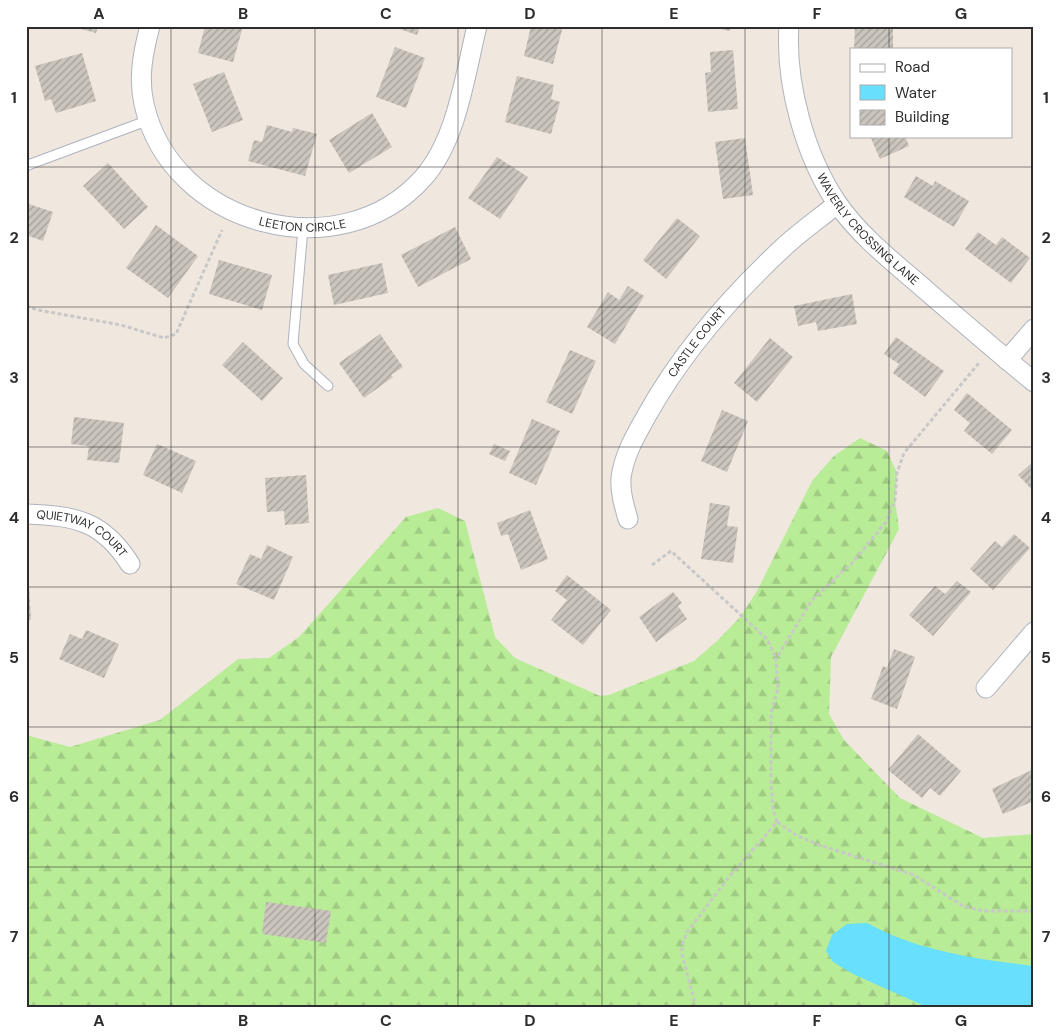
<svg xmlns="http://www.w3.org/2000/svg" width="1060" height="1034" font-family="'DM Sans',sans-serif">
<style>
.forest{fill:url(#forest-firs)}
.water{fill:#68dffc}
.building{fill:url(#building-hatch)}
.lines{fill:none;stroke-linecap:round;stroke-linejoin:round}
.service-casing{stroke:#aeb3be;stroke-width:11}
.minor-casing{stroke:#aeb3be;stroke-width:21}
.path{stroke:#c8c8c8;stroke-width:3;stroke-dasharray:4 2.5;stroke-linecap:butt}
.service{stroke:#fff;stroke-width:9}
.minor{stroke:#fff;stroke-width:19}
.grid{fill:none;stroke:#2d2d2d;stroke-width:1;stroke-opacity:0.55}
.labels{text-anchor:middle;stroke-width:5;stroke-linejoin:round;paint-order:stroke}
.street-label{font-size:12px;fill:#2d2d2d;stroke:#fff}
.neatline{fill:none;stroke:#2d2d2d;stroke-width:2}
.grid-label{font-size:16px;text-anchor:middle;font-weight:bold;fill:#2d2d2d}
</style>
<defs>
<pattern id="forest-firs" width="22" height="20" patternUnits="userSpaceOnUse" patternTransform="scale(1.25)"><rect width="22" height="20" fill="#b9ec96"/><path d="M5 1l3.5 6h-7zM16 11l3.5 6h-7z" fill="#9fcb82"/></pattern>
<pattern id="building-hatch" width="6" height="6" patternUnits="userSpaceOnUse" patternTransform="scale(1.25)"><rect width="6" height="6" fill="#cbc5bd"/><path d="M-1 1l2-2M0 6l6-6M5 7l2-2" fill="none" stroke="#a5a09a"/></pattern>
</defs>
<rect width="100%" height="100%" fill="#f0e7df"/>
<path class="forest" d="M860,438L887,451L897,473L895,500L899,529L831,657L829,714L844,740L900,798L983,838L1034,834V1008H29L26,1000V735L70,747L160,720L238,659L269,658L299,637L406,517L438,508L465,521L495,637L515,658L600,696L609,695L694,661L717,641L741,616L757,591L812,481L834,456Z"/>
<path class="water" d="M867,923C918,951 976,959 1034,966V1008H929L853,974L833,962L826,951L832,935L847,924Z"/>
<path class="building" d="M70,26H98L96,33Z
M205,26H243L233,62L198,53Z
M391,26H420L417,35Z
M531,26H563L553,64L524,56Z
M705,26H731L730,31Z
M855,26H893V49H854Z
M395,47L425,58L406,108L376,97Z
M733,50L738,109L708,112L705,73L711,72L710,52Z
M82,53L96,101L56,113L51,99L45,101L35,66Z
M224,72L243,120L212,132L193,84Z
M517,76L554,85L551,99L560,102L551,134L505,122Z
M372,113L392,147L349,173L329,140Z
M267,125L292,132L293,128L317,134L305,176L248,161L254,140L262,142Z
M870,136H905L909,146L880,159Z
M745,138L753,195L723,199L715,142Z
M497,157L528,177L500,219L468,198Z
M108,163L148,207L124,229L83,186Z
M916,176L933,186L935,181L969,201L954,227L904,197Z
M26,203L53,212L43,241L26,235Z
M677,218L700,236L666,279L643,260Z
M156,225L198,256L168,298L126,268Z
M455,227L471,259L418,287L401,255Z
M978,232L996,245L1002,237L1030,258L1011,283L965,249Z
M219,260L272,275L262,310L209,294Z
M382,263L388,293L334,305L328,275Z
M628,286L644,296L615,344L587,327L608,292L619,300Z
M852,294L857,324L818,331L816,322L798,326L794,306Z
M380,334L403,367L391,375L393,377L364,398L339,363Z
M896,337L944,371L925,397L893,373L899,364L884,354Z
M770,338L793,357L757,402L734,383Z
M243,342L283,378L262,401L222,365Z
M570,350L596,361L572,414L546,402Z
M967,393L1012,430L992,454L964,431L970,423L954,410Z
M722,410L748,421L727,472L701,461Z
M74,417L124,423L119,463L87,460L89,446L71,444Z
M532,419L560,431L536,485L509,473Z
M157,444L196,461L182,493L143,475Z
M494,444L510,451L505,461L489,454Z
M1034,461V492L1018,475Z
M306,475L309,523L285,525L284,511L267,512L265,478Z
M710,503L730,506L727,526L738,527L733,563L701,559Z
M530,510L548,559L521,570L508,534L501,536L497,523Z
M1014,534L1030,548L993,590L970,569L995,541L1002,547Z
M267,545L293,557L274,600L236,584L250,554L261,559Z
M26,569H28L31,620L26,621Z
M567,575L611,610L583,645L551,620L567,600L555,591Z
M957,581L971,592L933,636L909,615L935,586L945,594Z
M673,592L682,603L678,606L687,619L656,642L639,617Z
M86,630L119,644L104,678L59,659L70,634L82,639Z
M894,649L915,657L897,709L871,699L883,666L887,668Z
M918,734L961,771L940,796L930,788L922,798L888,770Z
M1034,769V801L1003,814L992,789Z
M266,902L331,911L326,943L262,934Z"/>
<g class="lines">
<defs>
<path id="service" d="M28,165L149,120
M303,228L293,344L304,364L328,386"/>
<g id="minor">
<path id="s1" d="M150,26C143,52 138,78 144,104C171,226 340,271 423,178C457,140 465,75 477,26"/>
<path id="s2" d="M789,26C785,83 805,156 837,203C859,235 892,261 921,286C958,318 996,351 1034,382"/>
<path d="M1007,360L1034,329"/>
<path id="s3" d="M26,514C75,516 102,520 130,564"/>
<path id="s4" d="M628,519C624,505 620,492 621,478C624,454 636,435 647,415C683,350 733,294 787,244C803,230 821,217 837,204"/>
<path d="M986,688L1034,632"/>
</g>
</defs>
<use href="#service" class="service-casing"/>
<use href="#minor" class="minor-casing"/>
<path class="path" d="M26,306L38,310L121,325L164,338L176,334L222,230
M652,565L671,551L767,639L776,658
M777,822L773,810L771,785V713L778,688L776,659L812,600L851,564L886,522L895,500L897,473L904,453L979,363
M696,1008L682,954V945L687,932L729,877L777,822L796,835L816,844L914,875L963,906L983,911H1034"/>
<use href="#service" class="service"/>
<use href="#minor" class="minor"/>
</g>
<path class="grid" d="M171,26V1008M315,26V1008M458,26V1008M602,26V1008M745,26V1008M889,26V49M889,136V1008M26,167H1034M26,307H1034M26,447H1034M26,587H1034M26,727H1034M26,867H1034"/>
<g class="labels">
<g class="street-label">
<text dy="4" stroke="none"><textPath href="#s1" startOffset="295">LEETON CIRCLE</textPath></text>
<text dy="4" stroke="none"><textPath href="#s2" startOffset="226">WAVERLY CROSSING LANE</textPath></text>
<text dy="4" stroke="none"><textPath href="#s4" startOffset="199">CASTLE COURT</textPath></text>
<text dy="4" stroke="none"><textPath href="#s3" startOffset="61">QUIETWAY COURT</textPath></text>
</g>
</g>
<rect width="1060" height="1034" fill="none" stroke="#ffffff" stroke-width="55"/>
<rect x="850" y="48" width="162" height="90" fill="#ffffff" stroke="#ababab"/>
<rect x="860" y="64" width="25" height="8" fill="#ffffff" stroke="#ababab"/>
<text x="895" y="72" font-size="15" fill="#2d2d2d">Road</text>
<rect x="860" y="85" width="25" height="15" fill="#68dffc" stroke="#ababab"/>
<text x="895" y="98" font-size="15" fill="#2d2d2d">Water</text>
<rect x="860" y="110" width="25" height="15" fill="url(#building-hatch)" stroke="#ababab"/>
<text x="895" y="122" font-size="15" fill="#2d2d2d">Building</text>
<rect x="28" y="28" width="1004" height="978" class="neatline"/>
<g class="grid-label">
<text x="99" y="19">A</text>
<text x="243" y="19">B</text>
<text x="386" y="19">C</text>
<text x="530" y="19">D</text>
<text x="674" y="19">E</text>
<text x="817" y="19">F</text>
<text x="961" y="19">G</text>
<text x="14" y="103">1</text>
<text x="1046" y="103">1</text>
<text x="14" y="243">2</text>
<text x="1046" y="243">2</text>
<text x="14" y="383">3</text>
<text x="1046" y="383">3</text>
<text x="14" y="523">4</text>
<text x="1046" y="523">4</text>
<text x="14" y="663">5</text>
<text x="1046" y="663">5</text>
<text x="14" y="802">6</text>
<text x="1046" y="802">6</text>
<text x="14" y="942">7</text>
<text x="1046" y="942">7</text>
<text x="99" y="1026">A</text>
<text x="243" y="1026">B</text>
<text x="386" y="1026">C</text>
<text x="530" y="1026">D</text>
<text x="674" y="1026">E</text>
<text x="817" y="1026">F</text>
<text x="961" y="1026">G</text>
</g>
</svg>
